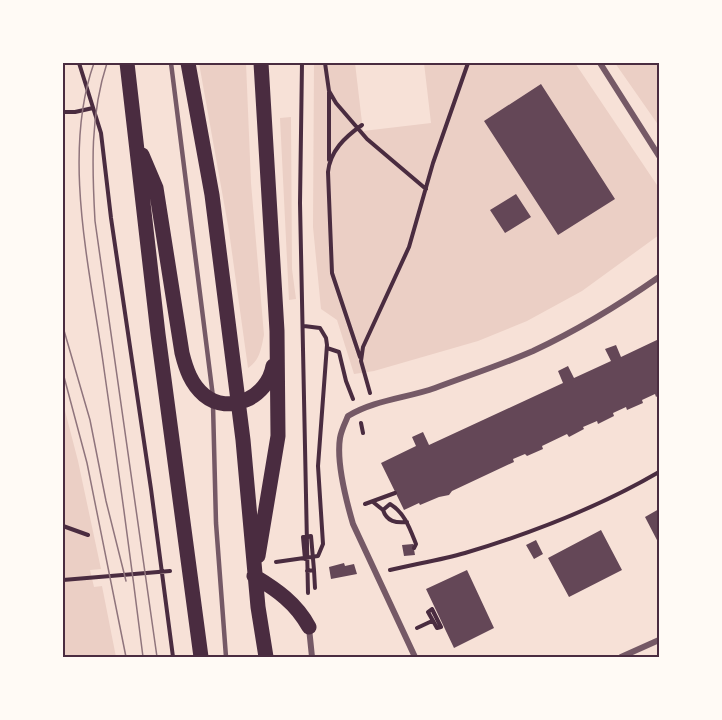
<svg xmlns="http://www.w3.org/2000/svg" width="722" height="720" font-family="'Work Sans',sans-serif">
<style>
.green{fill:#ebcfc5}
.building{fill:#644757}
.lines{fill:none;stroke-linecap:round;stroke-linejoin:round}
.path{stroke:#4a2c40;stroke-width:4}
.service{stroke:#755966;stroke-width:4.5}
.minor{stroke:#755966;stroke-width:6}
.primary{stroke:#4a2c40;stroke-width:15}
.tram{stroke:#8f747c;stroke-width:1.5}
.neatline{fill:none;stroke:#4a2c40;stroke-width:2}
</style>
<rect width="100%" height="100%" fill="#f7e1d7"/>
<path class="green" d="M199,63H246L251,183L264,335C261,349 260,360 248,368L229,231Z
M314,63H355L363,131L431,123L424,63H575L659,188V235L582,291L527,321L478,341L374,371L354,374L337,320L321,309L313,227Z
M615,63H659V126Z
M291,117L292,269L296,299L289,300L280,118Z
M63,403L78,461L101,569L90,570L94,587L102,586L116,657H63Z"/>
<path class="building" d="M541,84L615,199L558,235L484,121Z
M516,194L531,217L505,233L490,210Z
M659,339V395L656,397L655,394L642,400L643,403L627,410L626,407L613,413L614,416L598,424L597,421L583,427L584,429L569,437L567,434L542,446L543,449L527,456L525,454L513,459L514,462L452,491L449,495L439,497L420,505L419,503L404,510L381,463L416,446L412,437L423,432L429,445L563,383L558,371L568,366L574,378L611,361L605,349L616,345L621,357Z
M659,509V544L645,517Z
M601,530L622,570L569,597L548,558Z
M536,540L543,554L534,559L526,545Z
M413,544L415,555L404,556L402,545Z
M344,563L345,566L354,564L357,574L331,579L329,567Z
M467,570L494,628L454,648L426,589Z"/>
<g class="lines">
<path class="path" d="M79,63L101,133L111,218L151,489L173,657
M302,63L300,203L308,593
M325,63L329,91L336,103L367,139L426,189
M329,92V160
M63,112H75L93,108
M327,348L339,352L346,381L353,399
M360,357L332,273L328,172C330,151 345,137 362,125
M370,393L361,361L363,347L409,247L433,163L468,63
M361,423L363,433
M373,502L383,510
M365,504L395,493
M407,522C396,523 387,522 383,510L390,504C405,513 410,529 416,544L414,548
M63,526L88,535
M305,559L303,537L311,536L314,570L307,571
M276,562L318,556L323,544L318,466L327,345L326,338L320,328L304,326
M314,570L315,588
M390,570C415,564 441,560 465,553C532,533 599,507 659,472
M63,580L170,571
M432,609L428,612L437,628L441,627
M432,609L441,627
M417,628L432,621"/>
<path class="service" d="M171,63L213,397
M213,405L216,523L226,657"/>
<path class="minor" d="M600,63L659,156
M309,628L312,657
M415,657L353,524C346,500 336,463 340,438C341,431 345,423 348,416C374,400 407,398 435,388C467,376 501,365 533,351C578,330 619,305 659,277
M621,657L659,640"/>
<path class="primary" d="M127,63L158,334L201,657
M188,63L212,195L243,440L258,607L266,657
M142,155L156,188L182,353C186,369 191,384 204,395C229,416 268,397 273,366
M258,556L278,436L277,331L261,63
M254,576C277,590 296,603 309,627"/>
<path class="tram" d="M94,63C61,156 91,273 104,369C118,465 131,561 143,657
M107,63C90,115 92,167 95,221L157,657
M63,327L90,420L106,501L126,581
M63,373L87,463L126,657"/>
</g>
<rect width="722" height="720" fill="none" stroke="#fffaf5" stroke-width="129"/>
<rect x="64" y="64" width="594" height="592" class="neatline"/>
</svg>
